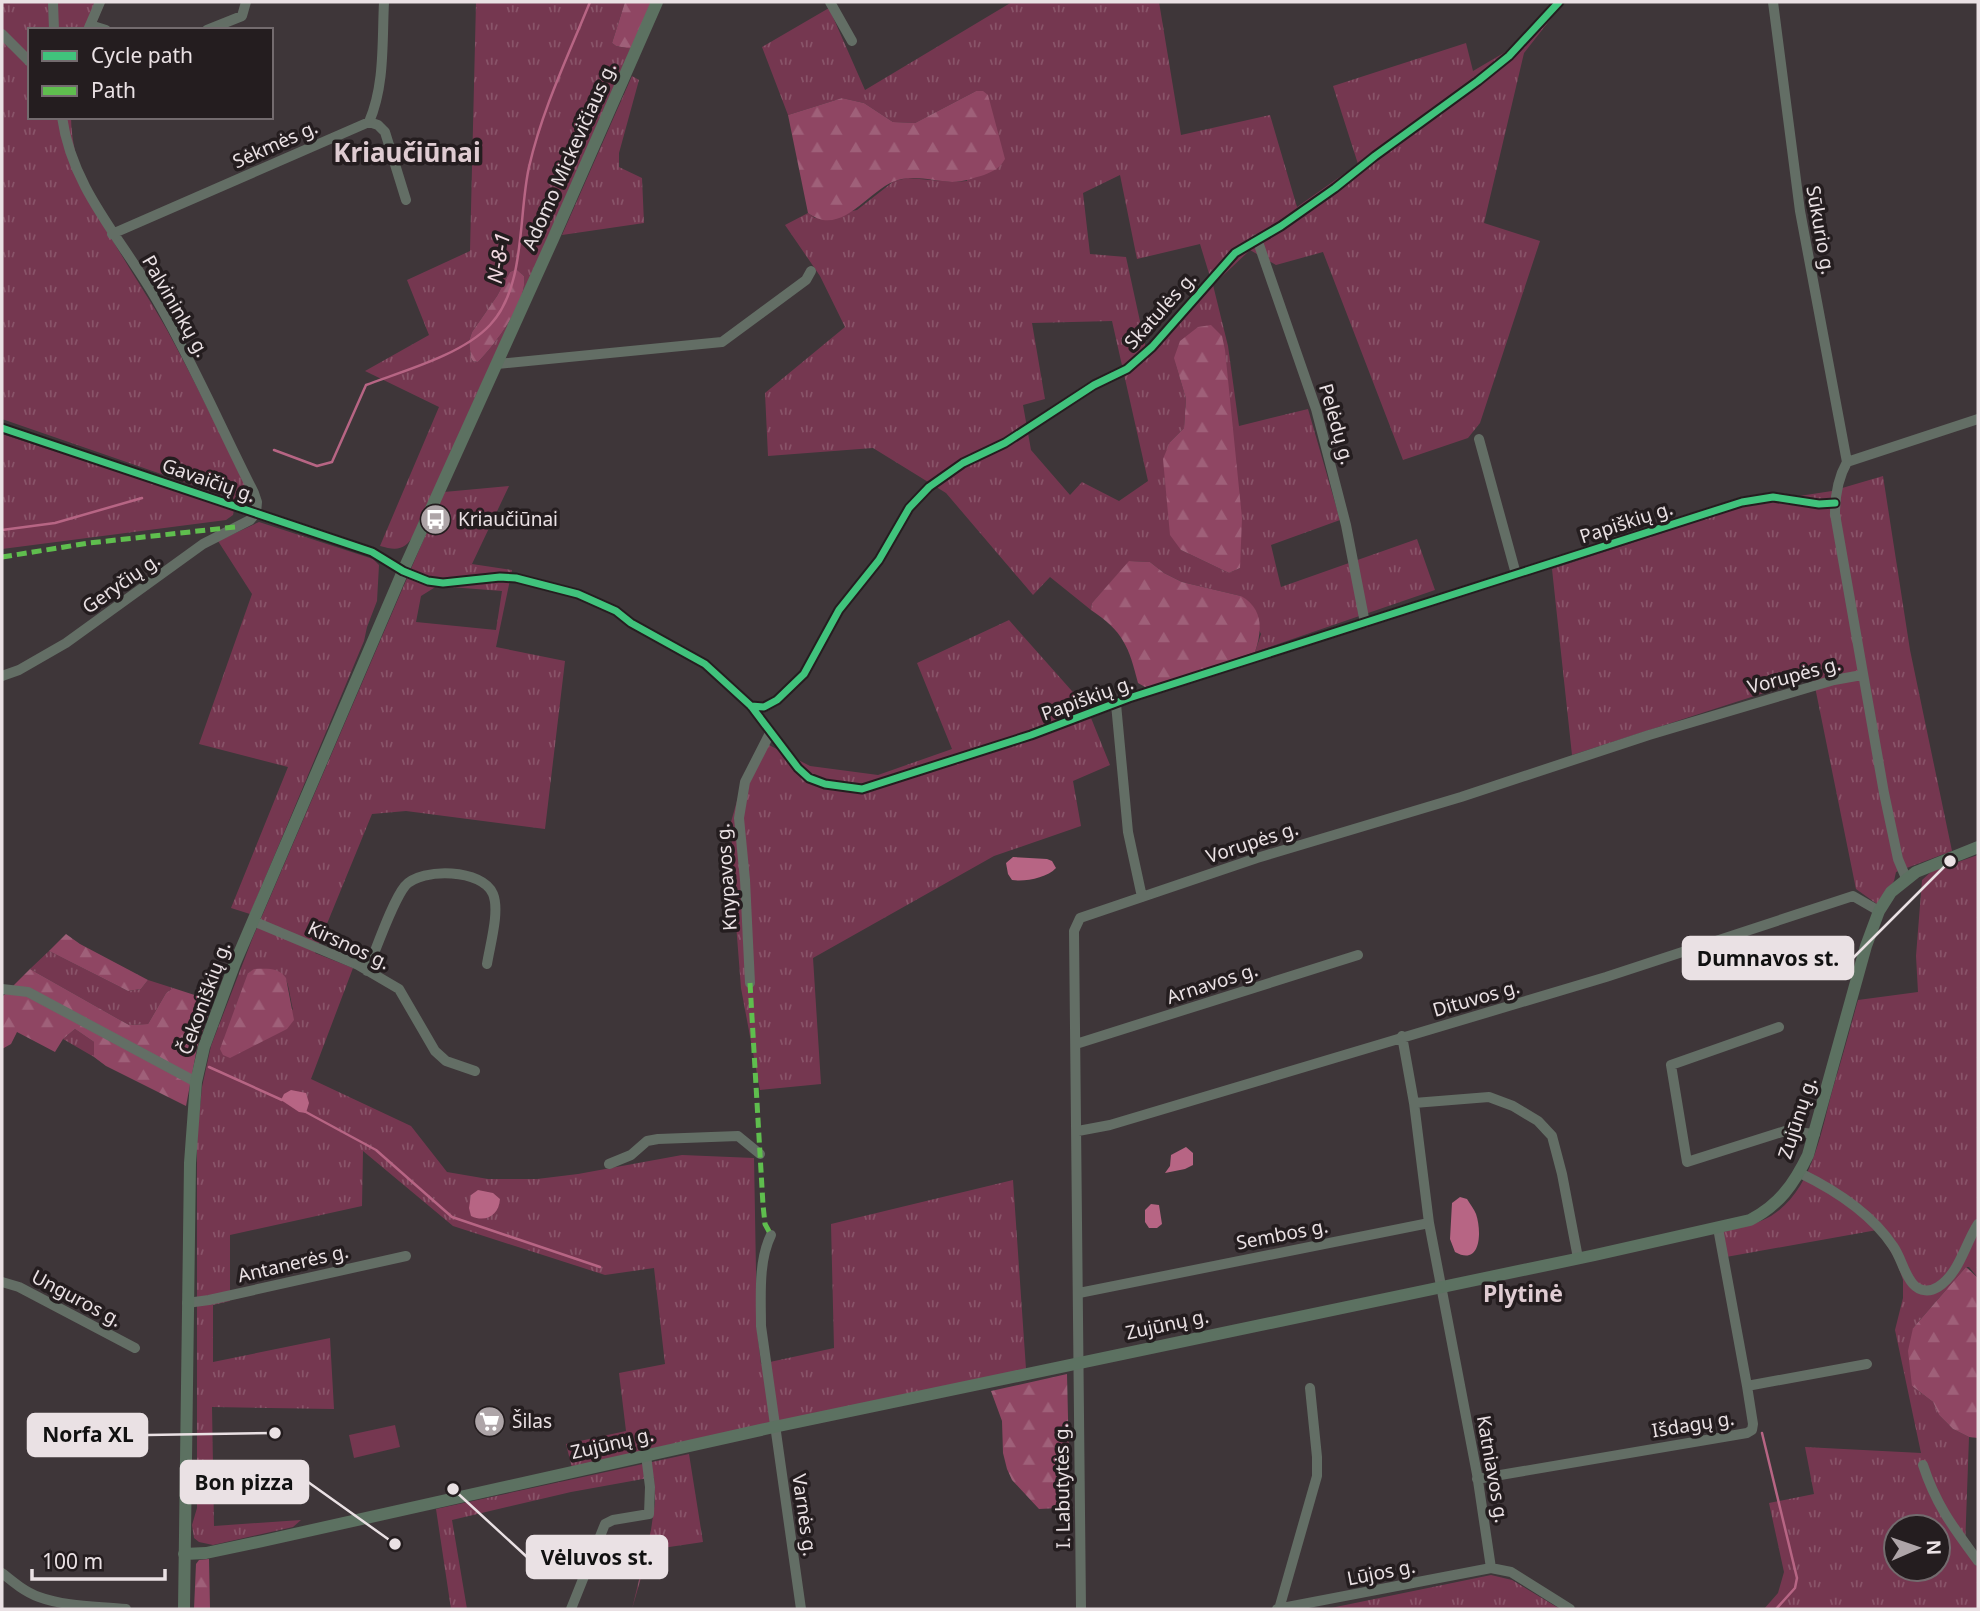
<svg xmlns="http://www.w3.org/2000/svg" width="1980" height="1611" font-family="'Noto Sans',sans-serif">
<style>
.grass{fill:url(#grass-tufts);fill-rule:evenodd}
.forest{fill:url(#forest-firs)}
.garden{fill:#753750}
.water{fill:#b76584}
.lines{fill:none;stroke-linecap:round;stroke-linejoin:round}
.stream{stroke:#b76584;stroke-width:2.5}
.minor{stroke:#636e65;stroke-width:10}
.major{stroke:#5c7161;stroke-width:12}
.quiet{stroke:#5fbe4e;stroke-width:5;stroke-dasharray:10 5;stroke-linecap:butt}
.cycleway-casing{stroke:#241d1f;stroke-width:11}
.cycleway{stroke:#40c37c;stroke-width:7}
.labels{text-anchor:middle;stroke-width:7;stroke-linejoin:round;paint-order:stroke}
.street-label{font-size:19px;fill:#eae1e4;stroke:#241d1f}
.poi-label{font-size:19px;fill:#eae1e4;stroke:#241d1f;text-anchor:start}
.water-label{font-size:21px;font-style:italic;fill:#f2d9e1;stroke:#241d1f}
.quarter-label{font-size:23px;font-weight:bold;fill:#dfccd2;stroke:#241d1f}
.district-label{font-size:26px;font-weight:bold;fill:#dfccd2;stroke:#241d1f}
.leader{fill:none;stroke:#eae1e4;stroke-width:2.5}
.callout-dot{fill:#eae1e4;stroke:#241d1f;stroke-width:2.5}
.callout{fill:#eae1e4;stroke:#eae1e4;stroke-width:2.5}
.callout-label{font-size:21px;text-anchor:middle;font-weight:bold;fill:#111}
</style>
<defs>
<pattern id="grass-tufts" width="24" height="20" patternUnits="userSpaceOnUse" patternTransform="scale(1.75)"><rect width="24" height="20" fill="#753750"/><path d="M3 7l-1-3M5 7V3M7 7l1-3M15 17l-1-3M17 17v-4M19 17l1-3" fill="none" stroke="#895469"/></pattern>
<pattern id="forest-firs" width="22" height="20" patternUnits="userSpaceOnUse" patternTransform="scale(1.75)"><rect width="22" height="20" fill="#8f4663"/><path d="M5 1l3.5 6h-7zM16 11l3.5 6h-7z" fill="#9f6079"/></pattern>
</defs>
<rect width="100%" height="100%" fill="#3e3639"/>
<path class="grass" d="M2,2H105L93,30H30V117H71C72,194 131,265 167,330C197,385 224,442 252,497L251,503L248,504L2,419Z
M476,2H625L612,43L616,46L632,49L507,333L414,534C406,550 397,551 380,546L439,407L365,371L429,335L407,280L470,251ZM516,269L524,276C528,301 495,345 478,362L473,361L471,358L469,341L472,332L497,296L510,272Z
M1012,2H1159L1181,135L1270,115L1297,207L1358,164L1333,86L1466,43L1473,71L1507,51L1552,2H1564L1524,53L1484,223L1540,241L1480,423L1468,438L1403,460L1323,252L1276,265L1250,250L1213,285L1228,346L1239,426L1308,409L1340,520L1271,545L1281,587L1417,539L1435,590L1255,652L1261,634L1241,596L1182,582L1164,573L1150,562L1130,561L1092,603L1091,610L1050,577L1033,595L946,493L873,448L768,456L765,393L845,327L820,276L785,225L808,213L815,218L857,210L894,181L908,178L954,182L967,181L976,91L915,123L893,122L864,103L842,98L788,115L762,47L829,8L865,90ZM1120,175L1137,259L1200,244L1211,280L1181,321L1148,358L1126,257L1090,254L1083,193ZM1112,321L1148,481L1119,501L1082,482L1070,495L1031,450L1023,405L1045,399L1032,323ZM1174,358L1240,568L1229,573L1181,550L1170,442L1184,428L1186,399Z
M632,76L639,80L619,153V167L642,178L644,223L562,235Z
M2,434L234,510L233,515L226,520L2,549Z
M1883,476L1910,650L1952,851L1896,872L1894,881L1877,904L1856,889L1813,677L1572,755L1552,569L1754,503L1832,491Z
M509,486L472,564L512,570L496,647L565,661L545,829L406,811L372,814L315,953L353,968L311,1079L411,1126L447,1172L488,1179H537L578,1174L682,1155L754,1158L757,1329L761,1364L834,1348L831,1224L1013,1180L1026,1369L572,1468L566,1444L626,1431L619,1373L665,1364L654,1268L605,1275L453,1226L363,1151L362,1206L230,1235V1301L213,1305V1362L330,1338L334,1409L212,1407L214,1526L301,1520L293,1527L213,1545L199,1542L194,1538L192,1525L197,1508V1136L202,1087L211,1046L253,937L444,492ZM437,586L502,591L496,630L416,622L421,596ZM255,969C291,970 286,978 293,1010L248,973Z
M259,522L373,559L379,565L377,601L367,627L364,641L250,914L231,908L288,767L199,744L252,594L218,541Z
M1009,620L1087,708L1110,765L1073,781L1081,826L994,856L813,958L821,1084L760,1090L741,988L734,898L731,822L744,776L769,745L810,766L878,775L952,749L917,663Z
M1978,855V1278L1969,1267H1966L1913,1328L1912,1386L1933,1402L1939,1415L1953,1429L1969,1437L1965,1548L1978,1568V1609H1764L1778,1593L1784,1572L1769,1503L1814,1494L1805,1447L1921,1453L1895,1330L1903,1298V1280L1896,1260L1877,1230L1726,1257L1720,1232C1737,1228 1756,1225 1771,1216C1813,1190 1821,1131 1833,1088C1842,1059 1850,1029 1858,1000L1918,992L1916,956L1922,880L1932,871ZM1896,1527H1938V1569H1896Z
M49,951L128,991L141,989L148,980L173,988L166,993L148,1024L129,1025L30,969Z
M75,1029L94,1042V1057L63,1039Z
M689,1454L703,1542L649,1550L632,1609L651,1530L655,1502L654,1477L571,1492L452,1520L467,1609H451L436,1509Z
M1491,1575L1512,1580L1560,1609H1326Z"/>
<path class="forest" d="M625,2H651L632,49L616,46L612,43Z
M976,91H983L988,95L1005,159C1000,168 994,171 984,175C973,178 964,182 952,182C934,181 915,175 898,180C869,188 842,239 808,213L788,115L842,98L864,103L893,122L915,123Z
M516,269L524,276C528,301 495,345 478,362L473,361L471,358L469,341L472,332L497,296L510,272Z
M1211,325L1222,336L1225,350L1242,518L1240,568L1229,573L1181,550L1170,535L1163,459L1170,442L1184,428L1186,399L1174,358L1180,341L1198,327Z
M1129,561L1150,562L1164,573L1182,582L1241,596C1264,609 1262,631 1255,652L1158,685L1145,687L1138,683C1129,647 1123,631 1091,610L1092,603Z
M66,934L80,944L148,980L141,989L128,991L49,951Z
M30,969L129,1025L148,1024L166,993L173,988L213,1001L197,1048L186,1106L106,1066L94,1057V1042L75,1029L63,1039L55,1052L17,1032L11,1044L2,1049V997Z
M254,969C267,969 278,967 286,978L294,1020L287,1029L230,1058L223,1055L220,1049L248,973Z
M1966,1267L1978,1278V1438L1969,1437L1953,1429L1939,1415L1933,1402L1912,1386L1908,1351L1913,1328Z
M1067,1374L1070,1504L1058,1508L1039,1509L1012,1480L1007,1469L1003,1453L1002,1421L991,1391Z
M209,1559L210,1609H194L196,1564L199,1560Z"/>
<path class="garden" d="M395,1425L400,1447L354,1458L349,1435Z"/>
<path class="water" d="M1013,857L1047,859L1052,861L1056,868C1047,878 1025,882 1012,880L1008,874L1006,863Z
M291,1090L306,1093L309,1103L306,1113L299,1112L281,1100L284,1094Z
M1186,1147L1193,1153V1165L1185,1169L1165,1173L1170,1166L1171,1155Z
M478,1190L493,1193L500,1199C499,1215 486,1223 471,1216L469,1208L471,1195Z
M1460,1197L1467,1199C1470,1204 1474,1209 1476,1214C1482,1231 1481,1267 1455,1252L1450,1239L1452,1203Z
M1151,1204L1159,1205L1162,1224L1157,1228H1149L1145,1222V1210Z"/>
<g class="lines">
<path class="stream" d="M274,450L317,466L332,462L366,385C403,371 462,355 490,325C526,287 518,216 529,167C542,110 568,56 590,2
M2,530L55,523L142,498
M209,1067L282,1100
M304,1111L376,1150L452,1217L600,1267
M1762,1433L1797,1578L1795,1588L1776,1609"/>
<path class="minor" d="M53,2L54,30
M830,2L852,41
M1773,2L1800,211L1847,462
M90,25L106,30
M88,30L100,2
M207,30L242,16L246,2
M2,34L30,62
M62,117C72,188 120,237 155,297C192,360 221,428 254,493L257,502L256,513
M369,122C385,85 382,42 384,2
M112,234L369,122L378,125L385,132L406,200
M1257,239L1316,409L1346,525L1365,623
M497,364L722,342L806,280L811,271
M2,428L372,552L403,571L428,581L443,583L500,577L516,578L578,594L616,611L631,623L705,664L751,706L798,768L809,778L825,784L862,789L1031,735L1129,698L1742,502L1773,497L1819,504L1835,503
M1479,439L1516,574
M1847,462C1838,478 1835,495 1835,514L1884,793L1898,859L1906,878
M1847,462L1978,419
M2,676L19,670L66,643L203,544L250,520L256,513
M1116,704L1128,832L1142,897
M751,706L764,707L777,700L804,674L839,610L879,560L909,508L929,487L963,463L1005,443L1094,385L1127,369L1152,347L1235,253L1281,226L1335,188L1375,156L1478,81L1509,56L1559,2
M253,921L358,965L399,989L435,1051L446,1061L475,1071
M367,971C376,950 392,902 405,886C422,867 483,869 493,894C500,911 490,945 487,964
M750,983L745,880L739,818L745,782L770,733
M2,989L28,992L196,1082
M1779,1027L1671,1065L1687,1162L1785,1131L1815,1134
M1402,1036L1414,1103L1429,1223L1477,1474L1491,1568
M1076,1044L1358,955
M1414,1103L1489,1097L1513,1106L1538,1121L1552,1136L1562,1174L1578,1258
M1078,1131L1110,1125L1606,977L1853,896L1879,911
M609,1164L631,1155L647,1141L658,1139L738,1136L760,1154
M1800,1173C1835,1190 1871,1213 1893,1246C1901,1257 1904,1274 1913,1284C1920,1292 1930,1292 1938,1287C1959,1274 1965,1244 1978,1224
M771,1235C758,1261 761,1298 761,1326L801,1609
M2,1282L19,1287L135,1348
M1079,1293L1429,1223
M187,1303L209,1300L406,1256
M1747,1386L1867,1364
M1923,1465C1936,1505 1953,1527 1978,1561
M1477,1479L1747,1433L1752,1430L1753,1424L1747,1386L1718,1228
M2,1573C13,1582 25,1592 39,1597C66,1607 98,1606 126,1609
M571,1609L605,1524L613,1520L649,1514L650,1487L646,1455
M1081,1609L1074,931L1080,918L1257,858L1461,797L1649,735L1834,680L1862,675
M1277,1609L1491,1568L1511,1572L1570,1609
M1279,1609L1317,1476V1457L1310,1388"/>
<path class="major" d="M184,1554L206,1553L263,1541L774,1427L1595,1255L1750,1220C1779,1205 1794,1184 1808,1155L1866,946L1879,911L1891,892L1916,872L1978,847
M184,1609L190,1163L196,1082L204,1047L235,963L403,571L553,239L657,2"/>
<path class="quiet" d="M2,557L89,543L235,527
M750,983L763,1205L765,1224L771,1235"/>
<defs>
<path id="cycleway" d="M2,428L372,552L403,571L428,581L443,583L500,577L516,578L578,594L616,611L631,623L705,664L751,706L798,768L809,778L825,784L862,789L1031,735L1129,698L1742,502L1773,497L1819,504L1835,503
M751,706L764,707L777,700L804,674L839,610L879,560L909,508L929,487L963,463L1005,443L1094,385L1127,369L1152,347L1235,253L1281,226L1335,188L1375,156L1478,81L1509,56L1559,2"/>
</defs>
<use href="#cycleway" class="cycleway-casing"/>
<use href="#cycleway" class="cycleway"/>
</g>
<defs>
<symbol id="bus-disc" viewBox="-11 -11 22 22"><circle r="9.5" fill="#aea5a8" stroke="#241d1f"/><path d="M-5-6H5V4H4V6H2V4H-2V6H-4V4H-5ZM-3.5-4V0h7V-4ZM-3.5 1.2v1.5H-2V1.2ZM2 1.2v1.5H3.5V1.2Z" fill="#fff"/></symbol>
<symbol id="supermarket-disc" viewBox="-11 -11 22 22"><circle r="9.5" fill="#aea5a8" stroke="#241d1f"/><path d="M-6-5.5h2.5l.6 2H6L4.5 2H-2.5L-4.4-4H-6ZM-1.5 3.2a1.3 1.3 0 1 0 .1 0ZM3 3.2a1.3 1.3 0 1 0 .1 0Z" fill="#fff"/></symbol>
</defs>
<g fill-rule="evenodd">
<use href="#bus-disc" x="418" y="502" width="35" height="35"/>
<use href="#supermarket-disc" x="472" y="1404" width="35" height="35"/>
</g>
<g class="labels">
<g class="street-label">
<text transform="translate(275 144) rotate(-24)" y="7">Sėkmės g.</text>
<text transform="translate(569 156) rotate(-66)" y="7">Adomo Mickevičiaus g.</text>
<text transform="translate(1821 230) rotate(80)" y="7">Sūkurio g.</text>
<text transform="translate(176 306) rotate(60)" y="7">Palvininkų g.</text>
<text transform="translate(1160 310) rotate(-48)" y="7">Skatulės g.</text>
<text transform="translate(1337 424) rotate(74)" y="7">Pelėdų g.</text>
<text transform="translate(209 480) rotate(19)" y="7">Gavaičių g.</text>
<text transform="translate(1626 522) rotate(-18)" y="7">Papiškių g.</text>
<text transform="translate(121 583) rotate(-35)" y="7">Geryčių g.</text>
<text transform="translate(1794 675) rotate(-15)" y="7">Vorupės g.</text>
<text transform="translate(1087 698) rotate(-20)" y="7">Papiškių g.</text>
<text transform="translate(1252 842) rotate(-18)" y="7">Vorupės g.</text>
<text transform="translate(726 877) rotate(-94)" y="7">Knypavos g.</text>
<text transform="translate(349 945) rotate(25)" y="7">Kirsnos g.</text>
<text transform="translate(1212 983) rotate(-18)" y="7">Arnavos g.</text>
<text transform="translate(204 998) rotate(-70)" y="7">Čekoniškių g.</text>
<text transform="translate(1476 998) rotate(-16)" y="7">Dituvos g.</text>
<text transform="translate(1797 1118) rotate(-72)" y="7">Zujūnų g.</text>
<text transform="translate(1282 1234) rotate(-11)" y="7">Sembos g.</text>
<text transform="translate(293 1263) rotate(-13)" y="7">Antanerės g.</text>
<text transform="translate(77 1298) rotate(28)" y="7">Unguros g.</text>
<text transform="translate(1167 1324) rotate(-12)" y="7">Zujūnų g.</text>
<text transform="translate(1693 1424) rotate(-9)" y="7">Išdagų g.</text>
<text transform="translate(612 1443) rotate(-13)" y="7">Zujūnų g.</text>
<text transform="translate(1493 1469) rotate(80)" y="7">Katniavos g.</text>
<text transform="translate(1062 1486) rotate(-91)" y="7">I. Labutytės g.</text>
<text transform="translate(805 1515) rotate(82)" y="7">Varnės g.</text>
<text transform="translate(1381 1572) rotate(-11)" y="7">Lūjos g.</text>
</g>
<g class="poi-label">
<text x="458" y="526">Kriaučiūnai</text>
<text x="512" y="1428">Šilas</text>
</g>
<g class="water-label">
<text transform="translate(499 258) rotate(-80)" y="7">N-8-1</text>
</g>
<g class="quarter-label">
<text x="1523" y="1302">Plytinė</text>
</g>
<g class="district-label">
<text x="407" y="162">Kriaučiūnai</text>
</g>
</g>
<path class="leader" d="M1950 861L1853 958M275 1433L147 1435M395 1544L308 1482M453 1489L527 1557"/>
<g class="callout-dot">
<circle cx="1950" cy="861" r="7"/>
<circle cx="275" cy="1433" r="7"/>
<circle cx="395" cy="1544" r="7"/>
<circle cx="453" cy="1489" r="7"/>
</g>
<g class="callout">
<rect x="1683" y="937" width="170" height="42" rx="7"/>
<rect x="28" y="1414" width="119" height="42" rx="7"/>
<rect x="181" y="1461" width="127" height="42" rx="7"/>
<rect x="527" y="1536" width="140" height="42" rx="7"/>
</g>
<g class="callout-label">
<text x="1768" y="966">Dumnavos st.</text>
<text x="88" y="1442">Norfa XL</text>
<text x="244" y="1490">Bon pizza</text>
<text x="597" y="1565">Vėluvos st.</text>
</g>
<rect width="1980" height="1611" fill="none" stroke="#eae1e4" stroke-width="7"/>
<rect x="28" y="28" width="245" height="91" fill="#241d1f" stroke="#736b6e" stroke-width="2"/>
<rect x="42" y="51" width="35" height="10" fill="#40c37c" stroke="#736b6e" stroke-width="2"/>
<text x="91" y="63" font-size="21" fill="#eae1e4">Cycle path</text>
<rect x="42" y="86" width="35" height="10" fill="#5fbe4e" stroke="#736b6e" stroke-width="2"/>
<text x="91" y="98" font-size="21" fill="#eae1e4">Path</text>
<g transform="translate(1917 1548) rotate(88)"><circle r="33" fill="#241d1f" stroke="#736b6e" stroke-width="2"/>
<path d="M0-5L12 26L0 18L-12 26Z" fill="#aea5a8"/>
<text y="-10" font-size="19" font-weight="bold" text-anchor="middle" fill="#eae1e4">N</text>
</g>
<path d="M32 1569v10h133v-10" fill="none" stroke="#eae1e4" stroke-width="3.5"/>
<text x="42" y="1569" font-size="21" fill="#eae1e4" stroke="#241d1f" stroke-width="5" paint-order="stroke">100 m</text>
</svg>
